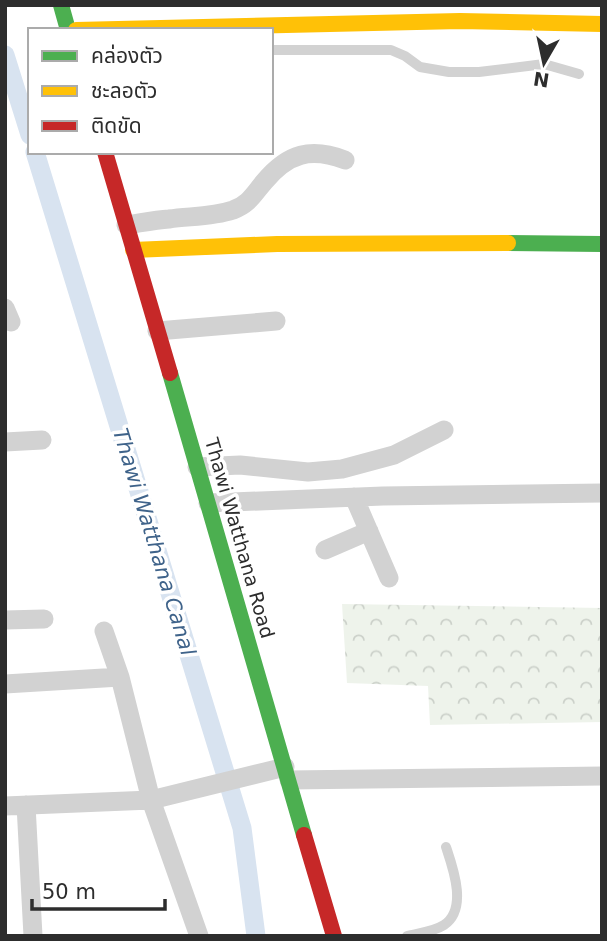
<svg xmlns="http://www.w3.org/2000/svg" width="607" height="941" font-family="'DejaVu Sans','Noto Sans Thai',sans-serif">
<style>
.forest{fill:url(#forest-crowns)}
.lines{fill:none;stroke-linecap:round;stroke-linejoin:round}
.canal{stroke:#d8e3f0;stroke-width:19}
.lane{stroke:#d2d2d2;stroke-width:10}
.street{stroke:#d2d2d2;stroke-width:19}
.fast{stroke:#4caf50;stroke-width:16}
.slow{stroke:#ffc107;stroke-width:16}
.jam{stroke:#c62828;stroke-width:16}
.labels{text-anchor:middle;stroke-width:7;stroke-linejoin:round;paint-order:stroke}
.street-label{font-size:19px;fill:#2d2d2d;stroke:#fff}
.water-label{font-size:21px;font-style:italic;fill:#3f638a;stroke:#fff}
</style>
<defs>
<pattern id="forest-crowns" width="20" height="18" patternUnits="userSpaceOnUse" patternTransform="scale(1.75)"><rect width="20" height="18" fill="#eef3eb"/><path d="M2 6a3 3 0 1 1 6 0M12 15a3 3 0 1 1 6 0" fill="none" stroke="#ccd1ca"/></pattern>
</defs>
<rect width="100%" height="100%" fill="#fff"/>
<path class="forest" d="M342,604L602,608V722L430,725L428,686L347,683Z"/>
<g class="lines">
<path class="canal" d="M5,55L30,135
M35,152L242,828L256,936"/>
<path class="lane" d="M271,50H391L405,56L420,67L449,72H479L544,64L579,74
M407,936C419,933 433,932 444,925C468,909 453,868 446,847"/>
<path class="street" d="M126,225C140,223 155,220 169,219C190,216 212,217 233,210C249,204 253,195 264,182C288,153 311,147 345,160
M5,308L11,322
M157,331L276,321
M5,442L42,440
M197,467L240,465L308,472L342,469L394,455L444,430
M354,497L389,578
M208,503L383,496L602,493
M325,550L369,531
M5,620L44,619
M104,631L120,677L151,800L285,767
M5,684L120,677
M289,780L602,776
M26,805L33,936
M5,806L151,800L199,936"/>
<path class="fast" d="M61,5L68,30
M508,243L602,244
M170,373L304,835"/>
<path class="slow" d="M76,30L460,21L602,24
M133,250L277,244L508,243"/>
<path class="jam" d="M105,152L170,373
M304,835L334,936"/>
</g>
<g class="labels">
<g class="street-label">
<text transform="translate(240 538) rotate(74)" y="7">Thawi Watthana Road</text>
</g>
<g class="water-label">
<text transform="translate(154 542) rotate(73)" y="7">Thawi Watthana Canal</text>
</g>
</g>
<rect width="607" height="941" fill="none" stroke="#2d2d2d" stroke-width="14"/>
<rect x="28" y="28" width="245" height="126" fill="#ffffff" stroke="#ababab" stroke-width="2"/>
<rect x="42" y="51" width="35" height="10" fill="#4caf50" stroke="#ababab" stroke-width="2"/>
<text x="91" y="63" font-size="21" fill="#2d2d2d">คล่องตัว</text>
<rect x="42" y="86" width="35" height="10" fill="#ffc107" stroke="#ababab" stroke-width="2"/>
<text x="91" y="98" font-size="21" fill="#2d2d2d">ชะลอตัว</text>
<rect x="42" y="121" width="35" height="10" fill="#c62828" stroke="#ababab" stroke-width="2"/>
<text x="91" y="133" font-size="21" fill="#2d2d2d">ติดขัด</text>
<g transform="translate(544 63) rotate(189)" stroke="#ffffff" stroke-width="5" paint-order="stroke">
<path d="M0-5L12 26L0 18L-12 26Z" fill="#2d2d2d"/>
<text y="-10" font-size="19" font-weight="bold" text-anchor="middle" fill="#2d2d2d">N</text>
</g>
<path d="M32 899v10h133v-10" fill="none" stroke="#2d2d2d" stroke-width="3.5"/>
<text x="42" y="899" font-size="21" fill="#2d2d2d" stroke="#ffffff" stroke-width="5" paint-order="stroke">50 m</text>
</svg>
